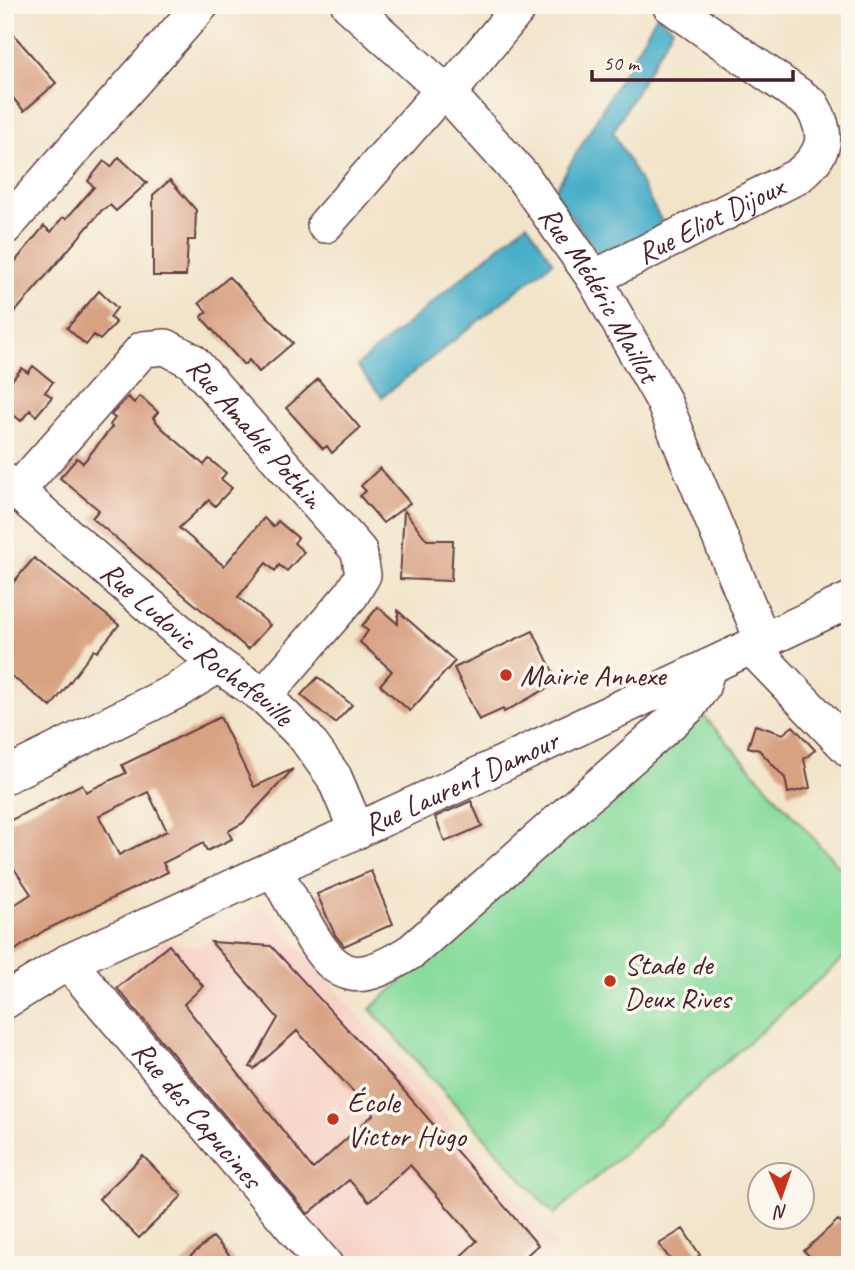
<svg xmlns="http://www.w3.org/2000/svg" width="855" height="1270" font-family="Caveat,sans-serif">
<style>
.built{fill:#f7d1c6}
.green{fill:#8adc9d;stroke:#6a7e64;stroke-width:2}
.water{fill:#4aaec9;stroke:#4a667a;stroke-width:2}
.building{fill:#d8a182;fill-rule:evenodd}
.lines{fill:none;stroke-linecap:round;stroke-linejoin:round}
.minor-casing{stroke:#633d43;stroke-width:38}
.minor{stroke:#fff;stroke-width:35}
.poi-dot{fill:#c8321e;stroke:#fbf7ec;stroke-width:2.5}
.labels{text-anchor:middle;stroke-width:7;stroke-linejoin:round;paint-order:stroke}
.street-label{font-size:30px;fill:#4a1f2b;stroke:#fbf7ec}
.poi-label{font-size:30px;fill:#4a1f2b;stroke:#fbf7ec;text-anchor:start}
</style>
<rect width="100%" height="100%" fill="#fbf7ec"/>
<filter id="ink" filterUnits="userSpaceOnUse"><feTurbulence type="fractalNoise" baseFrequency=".0143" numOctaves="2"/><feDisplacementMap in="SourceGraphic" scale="14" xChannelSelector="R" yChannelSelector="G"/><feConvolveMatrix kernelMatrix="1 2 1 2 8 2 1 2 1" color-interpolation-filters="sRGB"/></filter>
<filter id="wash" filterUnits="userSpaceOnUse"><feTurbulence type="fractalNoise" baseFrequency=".00686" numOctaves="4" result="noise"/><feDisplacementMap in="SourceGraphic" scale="28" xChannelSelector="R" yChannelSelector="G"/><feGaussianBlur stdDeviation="1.57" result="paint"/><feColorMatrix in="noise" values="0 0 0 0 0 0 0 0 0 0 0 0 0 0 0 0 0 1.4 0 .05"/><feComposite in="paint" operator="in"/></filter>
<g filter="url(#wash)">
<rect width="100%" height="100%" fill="#f2e4c9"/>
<path class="built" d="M263,905L559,1247L539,1265H346L106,991L164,940L198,948Z"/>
<path class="green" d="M702,714L850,879V952L554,1215L370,1009Z"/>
<path class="water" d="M657,15L673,28L613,132L665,227L608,257L597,253L554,192Z
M527,223L553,262L382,397L357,366Z"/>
<g id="blocks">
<path class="building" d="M5,25L56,83L24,111L5,89Z
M119,157L147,183L116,211L110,205L102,210L5,324V274L44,226L51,232L63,217L66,219L94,187L88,181L104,161L111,167Z
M170,180L196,210L195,240H188L186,276H153V195Z
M229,277L293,343L259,372L249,360L244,365L201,317L207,312L199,303Z
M99,291L117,308L110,317L116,323L100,340L94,335L86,345L67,328Z
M33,366L53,382L45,392L52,397L36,416L30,410L21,421L5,408V388L22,368L28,373Z
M318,379L360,428L332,453L327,446L323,449L286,408Z
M140,396L158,412L153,418L162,428L204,465L209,459L226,473L221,479L232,488L215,506L209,500L179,528L224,566L264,518L273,527L278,521L298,538L294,543L304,552L287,571L279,565L275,571L266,563L238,597L270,625L248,649L92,518L99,510L60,478L77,458L83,463L112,427L110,425L115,418L111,415L128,397L134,403Z
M380,468L410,503L383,523L360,496L366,491L361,486Z
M404,510L427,540H453L451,581L400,579Z
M34,558L119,625L97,652L94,650L51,707L5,671V592Z
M378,607L398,624V611L455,661L410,711L380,685L392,671L360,642L368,631L362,626Z
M533,631L558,682L504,712L503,709L479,720L454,668Z
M318,677L352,705L335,723L301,695Z
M220,717L254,787L293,769L243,823L228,831L232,839L207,851L203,843L163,863L168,872L45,930L5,957V911L31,894L5,855V823L82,784L86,792L126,773L122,765ZM148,792L167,831L119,855L99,816Z
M755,725L783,734L793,726L815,750L804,759L810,788L788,793L785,778L759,750L748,747Z
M471,801L482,826L445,842L435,817Z
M371,871L393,924L344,946L335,935L317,894Z
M211,942L271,946L399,1085L538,1245L516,1265H451L477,1241L410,1165L369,1202L349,1180L308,1214L117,988L169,945L203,986L184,1004L313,1169L374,1114L297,1031L254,1069L250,1067L278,1018Z
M143,1156L182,1196L139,1238L99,1199Z
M838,1220L850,1230V1265H819L804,1251Z
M683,1229L700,1255L686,1265H674L659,1244Z
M213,1237L238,1265H180Z"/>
</g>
</g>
<g filter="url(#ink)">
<use href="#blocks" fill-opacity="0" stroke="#633d43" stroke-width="2"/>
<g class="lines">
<defs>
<g id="minor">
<path id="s1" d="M349,5L451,97L523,177L594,278L663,400L763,641"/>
<path d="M448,94L521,5"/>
<path d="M325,225L443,90"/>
<path d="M5,227L201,5"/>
<path id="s2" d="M594,278L798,176C826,153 830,135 811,104L670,5"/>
<path id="s3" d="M5,481L218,665L264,696L306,738L334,777L357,831"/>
<path id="s4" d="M17,491L143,349L166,347L192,361L359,551L363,575L351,595L264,696"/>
<path d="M751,647L850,750"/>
<path d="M5,776L176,691L218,665"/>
<path d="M274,869C285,890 297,910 308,930C339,985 361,983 412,951L688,707L702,687L708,667"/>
<path id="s5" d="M68,962L325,1265"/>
<path id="s6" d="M5,1001L68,962L472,778L850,600"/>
</g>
</defs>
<use href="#minor" class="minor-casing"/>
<use href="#minor" class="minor"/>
</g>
</g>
<g class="poi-dot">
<circle cx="506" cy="675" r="7"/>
<circle cx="610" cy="981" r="7"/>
<circle cx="333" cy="1119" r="7"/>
</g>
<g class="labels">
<g class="street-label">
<text dy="10" stroke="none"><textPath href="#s2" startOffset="130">Rue Eliot Dijoux</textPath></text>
<text dy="10" stroke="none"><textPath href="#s1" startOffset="385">Rue Médéric Maillot</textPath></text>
<text dy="10" stroke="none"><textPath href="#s4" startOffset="338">Rue Amable Pothin</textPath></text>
<text dy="10" stroke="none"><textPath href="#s3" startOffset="252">Rue Ludovic Rochefeuille</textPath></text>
<text dy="10" stroke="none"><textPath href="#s6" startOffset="506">Rue Laurent Damour</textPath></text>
<text dy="10" stroke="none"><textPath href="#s5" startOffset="200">Rue des Capucines</textPath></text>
</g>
<g class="poi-label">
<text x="520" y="685">Mairie Annexe</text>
<text x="624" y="974">Stade de<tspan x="624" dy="34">Deux Rives</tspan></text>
<text x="347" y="1112">École<tspan x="347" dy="34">Victor Hugo</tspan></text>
</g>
</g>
<rect width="855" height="1270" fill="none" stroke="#fbf7ec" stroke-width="28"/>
<g transform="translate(781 1196) rotate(178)"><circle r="33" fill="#fbf7ec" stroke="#b4a19f" stroke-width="2"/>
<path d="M0-5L12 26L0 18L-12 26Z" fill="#c8321e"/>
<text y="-10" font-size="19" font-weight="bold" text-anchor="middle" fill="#4a1f2b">N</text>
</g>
<path d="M592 70v10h201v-10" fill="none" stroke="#4a1f2b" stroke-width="3.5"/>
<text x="603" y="70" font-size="21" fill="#4a1f2b" stroke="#fbf7ec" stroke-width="5" paint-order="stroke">50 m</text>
</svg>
